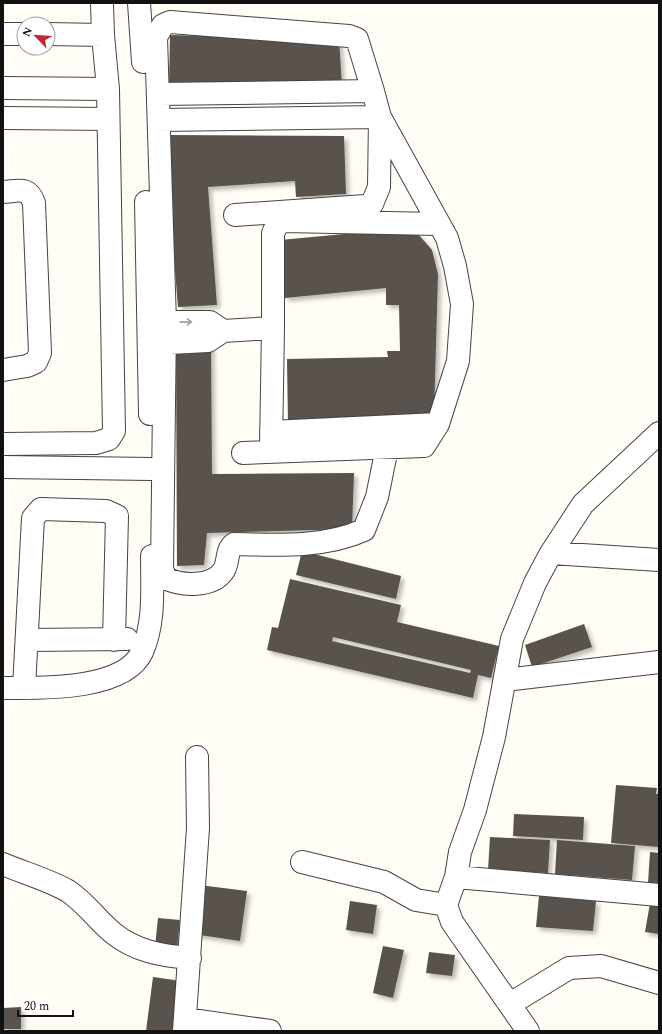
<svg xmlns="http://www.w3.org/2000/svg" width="662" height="1034" font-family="Spectral,serif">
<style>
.building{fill:#5a524d;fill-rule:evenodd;filter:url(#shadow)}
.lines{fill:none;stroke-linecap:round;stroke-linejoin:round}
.minor-casing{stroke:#444;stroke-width:24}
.minor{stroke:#fff;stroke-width:22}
.oneway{stroke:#a0a0a0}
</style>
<defs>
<filter id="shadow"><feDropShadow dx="3.5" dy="3.5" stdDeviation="2" flood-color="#0004"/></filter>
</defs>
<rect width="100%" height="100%" fill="#fffdf5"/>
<path class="building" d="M170,35L339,39L342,86L169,84Z
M168,135L344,136L346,194L296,197L295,181L208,187L217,305L178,307L164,138Z
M387,230L418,234L432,250L438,274L434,416L288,423L287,359L388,357L387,351H400L399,305H386V288L285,298L280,240Z
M211,346L212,474L354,473L352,529L207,533L204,565L177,566L176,350Z
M302,551L401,576L396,599L296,575Z
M290,579L401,605L397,622L499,646L491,678L478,675L473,698L267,650L272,627L278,628ZM333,637L471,670L470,673L332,641Z
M584,624L592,647L532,667L525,645Z
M616,785L657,788L656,794H659V847L611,843Z
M514,814L584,817L583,840L513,836Z
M490,837L550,840L548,873L488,870Z
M557,840L635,846L632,880L555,874Z
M650,852L659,853V883H648Z
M199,885L247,891L240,941L193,934Z
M539,896L596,901L593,931L536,927Z
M350,901L377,905L373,934L346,930Z
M650,903L659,905V934L645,932Z
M158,918L180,920L177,949L155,947Z
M383,946L404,950L393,998L373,993Z
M429,952L455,955L452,976L426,973Z
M153,977L181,981L175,1031H146Z
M21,1007V1029H3V1008Z"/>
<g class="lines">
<defs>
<path id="minor" d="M102,3L103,35
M139,3L143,62
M3,34H24
M3,88L108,89
M373,91L357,39L349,36L170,22L163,25L156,37L165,322L162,568L165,578C181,586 213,588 224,570C229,561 226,550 234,544C277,545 324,548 364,530L377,497L387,448
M158,94L373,91L380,117L447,238L455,266L462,304L458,361L438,424L271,432
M3,118L108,119
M159,120L380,117L379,187L372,204L365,206L235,215
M3,192C19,191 28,186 34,203L40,353L36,362L27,366L3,370
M146,202L150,414
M223,331L273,328V233L277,225L283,221L438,224
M150,344L208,341L223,331L210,322H151
M3,444L96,443L109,439L114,431L108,89L103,35L48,34
M271,447L273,328
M243,453L424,446L438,424
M3,467L152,469
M551,553L659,560
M27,640L127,639
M505,680L659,662
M3,688C39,688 124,691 142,652C155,623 152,588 152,556
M24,688L33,518L41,509L106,511L117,516L114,640
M302,862L384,882L416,900L446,905
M3,864C24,873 49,880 68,891C86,903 97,920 113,933C135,951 162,956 190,958
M456,877L659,895
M510,1004L569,968L601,966L659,983
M185,1019L270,1031
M184,1031L198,828L197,757
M528,1031L452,922L446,905L456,877L460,852L475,810L494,737L512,639L535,583L551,553L583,504L659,433"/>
</defs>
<use href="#minor" class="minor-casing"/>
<use href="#minor" class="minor"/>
</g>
<defs><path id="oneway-shaft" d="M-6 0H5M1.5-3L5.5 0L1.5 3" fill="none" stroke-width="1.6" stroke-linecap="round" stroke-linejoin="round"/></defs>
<use class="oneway" href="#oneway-shaft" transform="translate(186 322) rotate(-1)"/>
<rect width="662" height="1034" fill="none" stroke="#111111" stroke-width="8"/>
<g transform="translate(36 36) rotate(295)"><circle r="19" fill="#ffffff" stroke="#a0a0a0"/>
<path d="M0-3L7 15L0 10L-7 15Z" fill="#c4262e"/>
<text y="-6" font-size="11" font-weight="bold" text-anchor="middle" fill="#111111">N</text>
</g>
<path d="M18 1010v6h55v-6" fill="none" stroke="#111111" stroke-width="2"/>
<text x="24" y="1010" font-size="12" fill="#111111" stroke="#ffffff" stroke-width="3" paint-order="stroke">20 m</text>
</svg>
